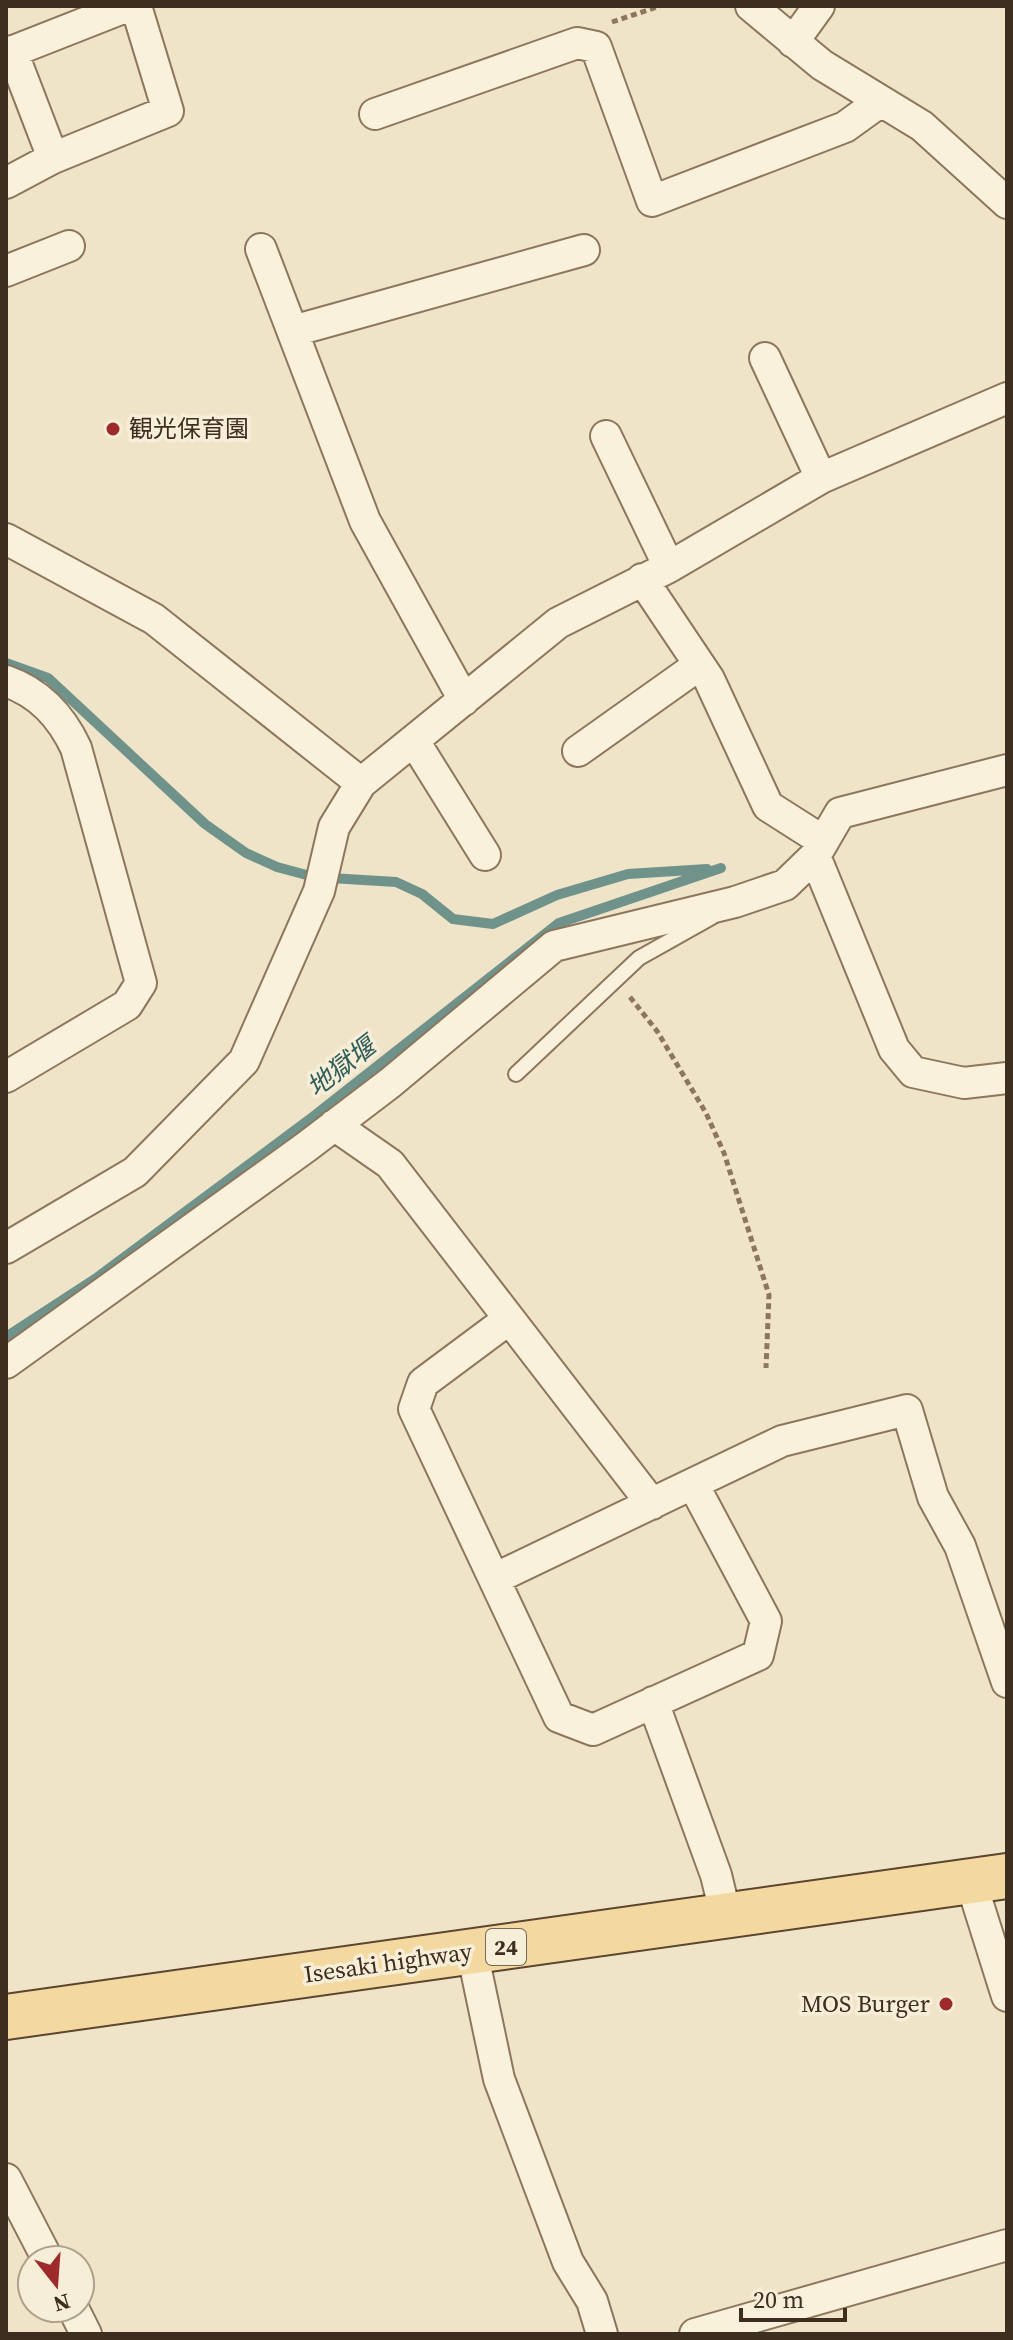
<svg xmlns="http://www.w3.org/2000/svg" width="1013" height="2340" font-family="'Source Serif 4','Noto Sans JP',serif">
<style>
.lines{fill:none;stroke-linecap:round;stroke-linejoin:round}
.stream{stroke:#6f938a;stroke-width:10}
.lane-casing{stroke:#8d765c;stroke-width:18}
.street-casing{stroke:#8d765c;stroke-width:34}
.primary-casing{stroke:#5b4430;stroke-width:48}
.path{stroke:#8d765c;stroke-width:5;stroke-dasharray:6 4;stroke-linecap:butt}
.lane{stroke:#faf1dc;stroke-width:14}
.street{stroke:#faf1dc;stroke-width:30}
.primary{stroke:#f3d9a0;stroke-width:44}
.poi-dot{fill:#9e2a2b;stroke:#f7eed8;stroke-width:3}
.labels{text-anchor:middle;stroke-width:7;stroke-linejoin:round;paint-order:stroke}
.shield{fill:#f7eed8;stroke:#756857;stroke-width:2}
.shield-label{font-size:22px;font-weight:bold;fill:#3d2e20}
.poi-label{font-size:24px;fill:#3d2e20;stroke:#f7eed8;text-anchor:start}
.street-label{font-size:24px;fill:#3d2e20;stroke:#f7eed8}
.water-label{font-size:26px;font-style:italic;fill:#2f5d5a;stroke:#f7eed8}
</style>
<rect width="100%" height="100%" fill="#f0e4c8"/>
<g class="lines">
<path class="stream" d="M6,663L48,678L205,824L246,853L277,867L314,877L396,882L422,894L453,919L493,924L557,895L628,874L707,869
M6,1337L95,1279L314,1116L559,923L721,868"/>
<defs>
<path id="lane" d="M516,1074L639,958L712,917"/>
<path id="street" d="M751,6L822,65L922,126L1007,203
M793,42L819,6
M12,51L53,158
M6,54L128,6
M375,114L577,43L596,47L652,201L845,127L881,101
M6,183L53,158L168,111L136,6
M261,249L365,521L464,700
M6,271L69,246
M293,331L584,250
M765,358L821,478
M606,436L669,567
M6,539L154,619L361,783
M642,579L709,679L768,806L823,841
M6,681C40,693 61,716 76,748L141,983L127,1005L6,1077
M414,741L485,855
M578,751L699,665
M815,856L894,1049L913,1072L964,1083L1007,1078
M334,1125L390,1164L652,1504
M6,1248L135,1172L244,1061L319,891L334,827L361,783L558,623L669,567L821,478L1007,398
M509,1319L423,1383L414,1409L559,1717L593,1730L758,1655L766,1621L693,1484
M6,1363L306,1147L390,1083L554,946L735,902L785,885L815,856L840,813L1007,770
M494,1579L782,1441L907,1410L933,1497L960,1546L1007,1682
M653,1702L716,1875L726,1916
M971,1882L1007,1996
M472,1951L499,2079L568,2262L592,2301L602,2334
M6,2179L48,2260
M73,2308L86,2334
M695,2334L1007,2245"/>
<path id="primary" d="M6,2017L1007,1876"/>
</defs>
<use href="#lane" class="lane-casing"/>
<use href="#street" class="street-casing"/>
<use href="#primary" class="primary-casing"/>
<path class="path" d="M612,22L660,6
M630,997L657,1031L706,1113L724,1153L769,1295L766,1368"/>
<use href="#lane" class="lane"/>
<use href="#street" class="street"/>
<use href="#primary" class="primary"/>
</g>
<g class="poi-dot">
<circle cx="113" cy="429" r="8"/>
<circle cx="946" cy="2004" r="8"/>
</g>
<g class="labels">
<rect class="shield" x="486" y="1929" width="40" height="36" rx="6"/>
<g class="shield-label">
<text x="506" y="1955">24</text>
</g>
<g class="poi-label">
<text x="129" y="437">観光保育園</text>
<text x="930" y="2012" text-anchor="end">MOS Burger</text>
</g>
<g class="street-label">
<text transform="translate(388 1963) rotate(-8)" y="8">Isesaki highway</text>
</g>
<g class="water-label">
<text transform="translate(341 1067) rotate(-38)" y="9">地獄堰</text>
</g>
</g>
<rect width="1013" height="2340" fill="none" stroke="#3d2e20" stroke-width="16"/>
<g transform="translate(56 2284) rotate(163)"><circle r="38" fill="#f7eed8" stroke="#ada18e" stroke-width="2"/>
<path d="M0-6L14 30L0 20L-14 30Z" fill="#9e2a2b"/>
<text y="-12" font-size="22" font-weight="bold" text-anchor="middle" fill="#3d2e20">N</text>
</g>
<path d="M741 2308v12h104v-12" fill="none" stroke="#3d2e20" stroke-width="4"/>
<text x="753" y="2308" font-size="24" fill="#3d2e20" stroke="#f7eed8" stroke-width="6" paint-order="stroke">20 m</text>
</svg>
